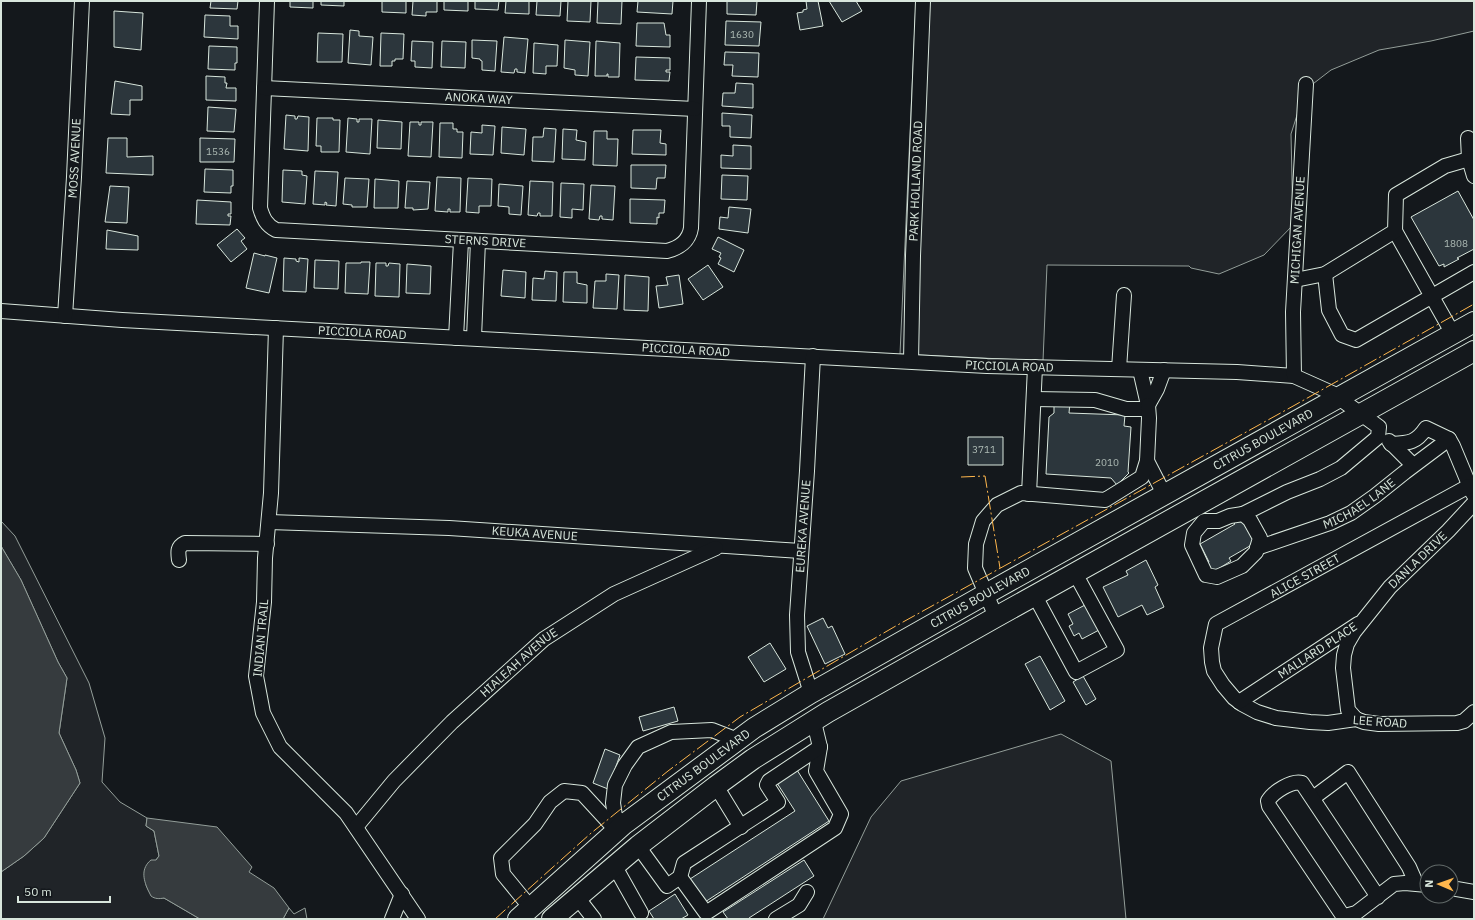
<svg xmlns="http://www.w3.org/2000/svg" width="1475" height="920" font-family="'IBM Plex Sans',sans-serif">
<style>
.green{fill:#202428;stroke:#939e99}
.water{fill:#363b3e;stroke:#939e99}
.building{fill:#2c363c;stroke:#d8e6dc}
.lines{fill:none;stroke-linecap:round;stroke-linejoin:round}
.minor-casing{stroke:#d8e6dc;stroke-width:16}
.highway-casing{stroke:#d8e6dc;stroke-width:22}
.minor{stroke:#14181c;stroke-width:14}
.highway{stroke:#14181c;stroke-width:20}
.power{stroke:#ffb74d;stroke-width:1;stroke-dasharray:14 3 2 3;stroke-linecap:butt}
.labels{text-anchor:middle;stroke-width:3;stroke-linejoin:round;paint-order:stroke}
.number-label{font-size:10px;fill:#adbab4}
.street-label{font-size:12px;fill:#d8e6dc;stroke:#14181c}
</style>
<rect width="100%" height="100%" fill="#14181c"/>
<path class="green" d="M916,1H1474V31L1431,41L1379,50L1331,70L1305,90L1291,134L1293,225L1264,255L1219,274L1191,268L1189,266L1047,265L1043,361L900,354Z
M1,521L15,536L89,683L105,738L102,782L120,802L147,818L146,826L154,831L159,856L156,860L146,885C150,894 153,899 164,898L200,919H1V872L24,856L44,838L80,783L76,770L59,733L67,678L58,662L21,580L1,546Z
M1061,734L1111,761L1126,919H823L871,817L901,781Z
M289,908L294,914L305,908L307,919H283Z"/>
<path class="water" d="M1,546L21,580L58,662L67,678L59,733L76,770L80,783L44,838L24,856L1,872Z
M147,818L217,827L252,867L249,872L274,888L289,908L283,919H200L164,898C159,899 155,899 151,896C150,894 149,892 148,890C143,879 141,868 151,860H156L159,856L154,831L146,826Z"/>
<path class="building" d="M211,1H238L237,9L210,8Z
M290,1H313V8L290,7Z
M321,1H344V6L321,5Z
M382,1H406V13L382,12Z
M413,1H437V12H426V16L412,15Z
M444,1H468V11L444,10Z
M475,1H499L498,10L475,9Z
M506,1H529V14L505,13Z
M537,1H561L560,16L536,15Z
M568,1H591L590,22L567,21Z
M598,1H622L621,24L597,23Z
M638,1H673L672,14L637,12Z
M727,1H757L756,15L727,14Z
M806,1H818L823,26L800,30L797,13L803,12V10L807,9Z
M829,1H856L862,11L842,22Z
M114,11L143,13L141,50L114,47Z
M205,15L230,16V26H238V39L204,37Z
M726,21L761,22L759,46L725,45Z
M637,23H664L666,35H670V47L636,46Z
M350,30L359,31V36L373,37L371,65L348,63Z
M318,33L343,34L342,62H317Z
M381,33L404,34L403,59H395V61H392V66H380Z
M504,37L528,39L525,73L517,72V69H515L514,73L501,72Z
M472,40L497,41L495,71L482,70V61L480,60V59L472,58Z
M565,40L590,42L588,76L575,75V70L564,68Z
M412,41L433,42L432,68L415,67V61H411Z
M442,41L466,42L465,68L441,67Z
M596,41L620,43L619,77H608V74H607V76H595Z
M534,43L558,45L557,66H546V74L533,73Z
M209,46L237,47V63H235V70L208,69Z
M725,52L759,53L758,77L732,76L733,65H724Z
M636,57L670,58V70H666V72H670L669,81L635,80Z
M206,76L225,77V83H227L226,88H236V101L206,100Z
M115,81L142,86V100H130V115L111,114Z
M736,83L753,84V108L722,106L723,93H735Z
M208,107L236,109L234,132L207,131Z
M722,113L752,115L751,138L730,137V126H722Z
M286,115L295,116V119H297L298,116L309,117L308,151L284,149Z
M317,118H333V120H340L339,152H321V146H316Z
M348,118L357,119V122H359V119H372L370,154L346,152Z
M378,120L402,122L401,149L377,148Z
M410,122H419V125H421V122H433L431,157L408,156Z
M440,123H453V129H457V132H463L462,158L439,157Z
M482,125L495,126L493,155L470,154L471,132L482,133Z
M502,127L526,129L524,155L501,153Z
M544,128L556,129L554,162L532,161L533,137H543Z
M563,129L577,130L576,140L586,142L585,160L562,159Z
M633,130H661L660,143L666,144V155L632,154Z
M594,131H607V139H618L617,166L593,165Z
M108,138H127V157L153,156V175L106,173Z
M200,138L235,139L234,162H200Z
M733,145L751,146V169L721,168V155L733,156Z
M631,165H666L665,178H657L656,189L631,188Z
M205,169L233,170V186H231V193L204,192Z
M283,170L302,171V175L307,176L305,204L282,202Z
M315,171L338,172L336,206L326,205L327,203L325,202V205L313,204Z
M722,175L748,176L747,200L721,199Z
M437,177L461,178L460,212H450V209H448V212L435,211Z
M345,178L369,179L367,207H352V205L343,204Z
M468,178L492,179L491,206H479V213L466,212Z
M375,179L399,181L398,208H374Z
M407,181L430,182L428,209L413,210V208H405Z
M530,181L553,182L552,216H540V213H538L537,216L528,215Z
M561,183L584,184L583,210L572,209V218L560,217Z
M499,184L523,186L521,215L509,214V207L498,206Z
M591,185L615,186L613,220L602,219V216H600L599,220L589,219Z
M110,186L129,187L127,223L105,222Z
M1458,191L1474,220V249L1457,258L1459,259L1444,267V264L1439,266L1411,217Z
M630,199L665,200L664,213H659V218L657,217V224L630,223Z
M197,200L231,202V214H228V216H231L230,225L196,224Z
M729,207L751,209L748,233L719,229L720,217L728,218Z
M237,229L245,238L241,241L247,249L231,262L217,245Z
M107,230L138,236V250L106,249Z
M718,237L744,250L734,272L718,264L721,258L719,257L721,253L712,249Z
M254,253L265,256V255L277,258L269,293L246,288Z
M284,258L296,259V261L299,262V258L308,259L306,292L283,291Z
M315,260L339,261L338,289L314,288Z
M361,262H370L368,294L345,293L346,263H361Z
M376,263H386V266H388L389,263L400,264L399,297L375,296Z
M407,264L431,266L430,294L406,293Z
M708,265L723,287L703,300L688,279Z
M503,270L526,272L525,298L501,296Z
M545,271L557,272L556,301L532,300L533,278L544,279Z
M564,272H577V283L587,285V303L563,302Z
M606,274L619,275L617,309L593,308L595,281H606Z
M625,275L649,277L648,311L624,310Z
M679,275L683,304L659,308L656,286L668,285L666,277Z
M1054,402H1070L1069,413L1125,415L1124,426L1131,427L1128,472L1129,473L1117,485L1111,478L1046,474L1049,417L1054,413Z
M968,437H1003V465H968Z
M1241,519L1255,543L1229,558L1231,561L1213,572L1208,563L1209,562L1200,544L1235,524L1234,523Z
M1146,560L1158,585L1155,587L1164,607L1147,615L1142,605L1118,617L1103,587L1128,575L1126,571Z
M1085,605L1099,630L1082,639L1079,633L1074,636L1069,626L1073,624L1068,614Z
M823,618L828,628L832,626L845,654L825,664L807,626Z
M770,643L786,669L764,682L748,657Z
M1040,656L1065,701L1050,710L1025,664Z
M1083,676L1096,699L1086,705L1073,682Z
M674,707L678,721L643,731L639,717Z
M605,749L620,755L608,789L593,783Z
M797,770L829,821L705,902L690,879L795,811L777,783Z
M804,860L814,876L749,918L750,919H728L723,912Z
M675,894L688,915L681,919H654L649,911Z"/>
<g class="lines">
<defs>
<g id="minor">
<path id="s1" d="M267,1L260,208C263,218 266,225 276,230L667,251C679,248 689,241 691,228L699,1"/>
<path id="s2" d="M264,88L695,109"/>
<path d="M1468,138L1469,159L1474,176"/>
<path d="M1395,231L1453,334"/>
<path d="M1325,274L1329,310L1342,335L1356,340L1474,272"/>
<path d="M1295,280L1325,274L1395,231L1396,195L1445,166L1469,159"/>
<path id="s3" d="M1,311L122,320L987,366L1237,372L1294,376L1332,393L1379,427L1378,437L1341,468L1320,479L1287,492L1243,514"/>
<path id="s4" d="M65,316L74,177L82,1"/>
<path d="M276,328L271,493L265,558L264,602L256,676L263,713L280,747L346,813L418,919"/>
<path d="M456,338L461,241"/>
<path d="M474,338L478,241"/>
<path id="s5" d="M911,361L913,256L923,1"/>
<path d="M1119,369L1124,295"/>
<path d="M1140,370L1148,405L1157,389L1164,370"/>
<path id="s6" d="M1294,376L1293,312L1306,84"/>
<path d="M1034,399L1095,400L1126,409H1148"/>
<path d="M1389,441L1413,465"/>
<path d="M1391,444C1409,443 1416,443 1426,428L1449,439L1453,446L1473,494"/>
<path d="M1147,461L1164,494"/>
<path d="M1469,486L1216,624L1211,648L1212,662L1214,671L1223,685L1234,698L1242,704L1257,712L1276,718L1310,722L1328,723L1356,719L1364,722L1379,724L1457,723L1464,721L1474,712"/>
<path d="M1029,494L1035,367"/>
<path d="M1243,514L1250,520L1260,538L1256,552L1242,566L1217,577L1206,575L1192,545L1194,533L1204,521H1218L1230,516Z"/>
<path id="s7" d="M269,522L449,528L801,551"/>
<path id="s8" d="M1257,548L1330,523L1351,513L1375,496L1405,472L1449,439"/>
<path d="M179,560C178,552 177,547 185,543L267,544"/>
<path d="M1035,596L1076,672L1117,650L1075,573"/>
<path d="M996,617L975,568L976,544L983,521L997,505L1021,493L1105,500L1142,477L1147,461L1149,418L1148,405"/>
<path id="s9" d="M811,693L798,652L797,615L807,471L813,356"/>
<path id="s10" d="M1239,702L1358,624"/>
<path id="s11" d="M1356,719L1348,710L1343,668L1344,655L1347,644L1354,632L1390,587L1448,531L1474,503"/>
<path d="M716,786L741,827"/>
<path d="M1313,798L1348,772L1409,867L1416,883"/>
<path d="M623,825L615,816L613,803L615,785L625,765L638,747L671,732L712,730L730,737L735,742"/>
<path id="s12" d="M356,827L394,781L452,722L544,639L614,594L716,548"/>
<path d="M638,846L667,886L680,877L706,913L835,828L841,814L816,771L820,747L814,722"/>
<path d="M614,865L641,913"/>
<path d="M680,877L684,863L778,802L767,785L769,781L820,747"/>
<path d="M1451,888L1474,892"/>
<path d="M577,897L594,919"/>
<path d="M1378,897L1302,783C1292,780 1273,792 1268,801L1269,806L1341,913L1345,916L1356,913L1394,884L1405,883L1427,885"/>
<path d="M530,907L503,874L501,858L535,824L550,802L564,791L582,793L617,831"/>
<path d="M392,919L402,894"/>
<path d="M776,919L799,905L807,892"/>
</g>
<g id="highway">
<path id="s13" d="M518,919L623,825L754,728L811,693L986,594L1474,322"/>
<path d="M552,919L638,846L716,786L753,759L828,712L996,617L1474,351"/>
</g>
</defs>
<use href="#minor" class="minor-casing"/>
<use href="#highway" class="highway-casing"/>
<use href="#minor" class="minor"/>
<use href="#highway" class="highway"/>
<path class="power" d="M961,477L985,476L1000,568
M495,919L590,834L668,771L740,717L894,627L1295,405L1474,304"/>
</g>
<g class="labels">
<g class="number-label">
<text x="742" y="38">1630</text>
<text x="218" y="155">1536</text>
<text x="1456" y="247">1808</text>
<text x="984" y="453">3711</text>
<text x="1107" y="466">2010</text>
</g>
<g class="street-label">
<text dy="4" stroke="none"><textPath href="#s2" startOffset="215">ANOKA WAY</textPath></text>
<text dy="4" stroke="none"><textPath href="#s4" startOffset="158">MOSS AVENUE</textPath></text>
<text dy="4" stroke="none"><textPath href="#s5" startOffset="180">PARK HOLLAND ROAD</textPath></text>
<text dy="4" stroke="none"><textPath href="#s6" startOffset="146">MICHIGAN AVENUE</textPath></text>
<text dy="4" stroke="none"><textPath href="#s1" startOffset="445">STERNS DRIVE</textPath></text>
<text dy="4" stroke="none"><textPath href="#s3" startOffset="362">PICCIOLA ROAD</textPath></text>
<text dy="4" stroke="none"><textPath href="#s3" startOffset="686">PICCIOLA ROAD</textPath></text>
<text dy="4" stroke="none"><textPath href="#s3" startOffset="1010">PICCIOLA ROAD</textPath></text>
<text dy="4" stroke="none"><textPath href="#s13" startOffset="889">CITRUS BOULEVARD</textPath></text>
<text dy="4" stroke="none"><textPath href="#s8" startOffset="112">MICHAEL LANE</textPath></text>
<text dy="4" stroke="none"><textPath href="#s9" startOffset="169">EUREKA AVENUE</textPath></text>
<text dy="4" stroke="none"><textPath href="#s7" startOffset="266">KEUKA AVENUE</textPath></text>
<text dy="4" stroke="none"><textPath href="#s11" startOffset="189">DANLA DRIVE</textPath></text>
<text transform="translate(1305 576) rotate(-29)" y="4">ALICE STREET</text>
<text dy="4" stroke="none"><textPath href="#s13" startOffset="565">CITRUS BOULEVARD</textPath></text>
<text transform="translate(261 638) rotate(-85)" y="4">INDIAN TRAIL</text>
<text dy="4" stroke="none"><textPath href="#s10" startOffset="94">MALLARD PLACE</textPath></text>
<text dy="4" stroke="none"><textPath href="#s12" startOffset="232">HIALEAH AVENUE</textPath></text>
<text transform="translate(1380 722) rotate(4)" y="4">LEE ROAD</text>
<text dy="4" stroke="none"><textPath href="#s13" startOffset="241">CITRUS BOULEVARD</textPath></text>
</g>
</g>
<rect width="1475" height="920" fill="none" stroke="#d8e6dc" stroke-width="4"/>
<g transform="translate(1439 884) rotate(272)"><circle r="19" fill="#14181c" stroke="#626a69"/>
<path d="M0-3L7 15L0 10L-7 15Z" fill="#ffb74d"/>
<text y="-6" font-size="11" font-weight="bold" text-anchor="middle" fill="#d8e6dc">N</text>
</g>
<path d="M18 896v6h92v-6" fill="none" stroke="#d8e6dc" stroke-width="2"/>
<text x="24" y="896" font-size="12" fill="#d8e6dc" stroke="#14181c" stroke-width="3" paint-order="stroke">50 m</text>
</svg>
